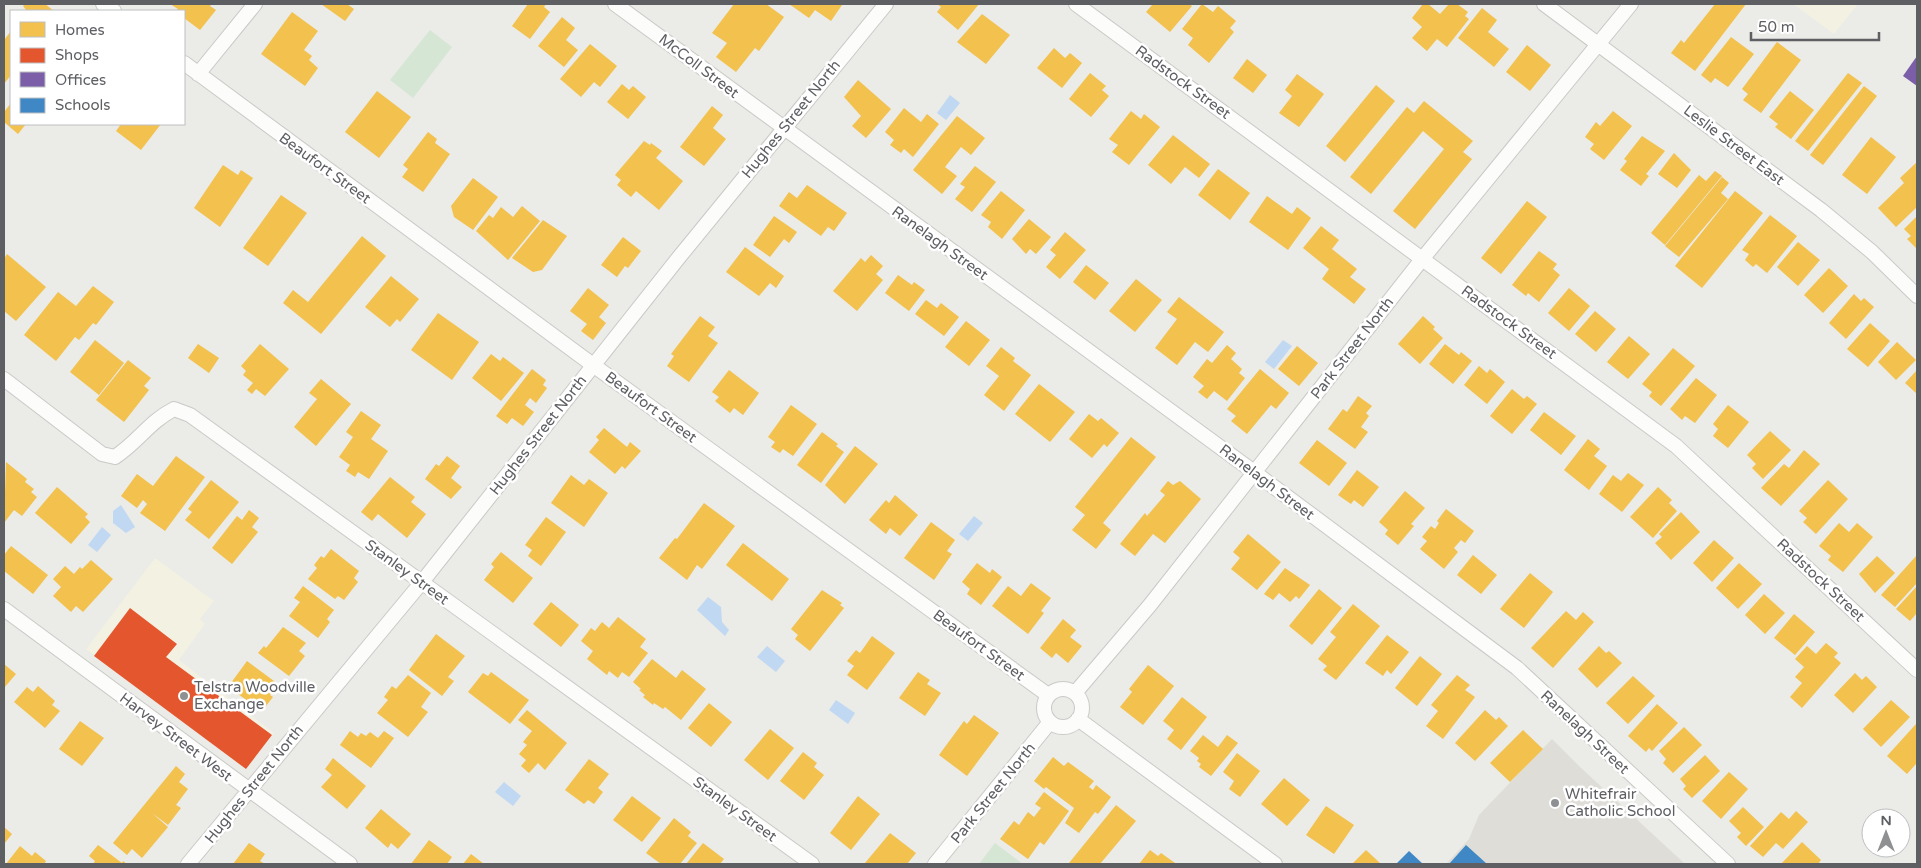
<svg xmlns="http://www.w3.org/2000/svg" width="1921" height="868" font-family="'Varela Round',sans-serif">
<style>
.commercial{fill:#f3f1e2}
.education{fill:#deddd7}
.green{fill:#d6e6d5}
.water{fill:#c0d8f1}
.homes{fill:#f2c14e}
.shops{fill:#e4572e}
.offices{fill:#7b5ea7}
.schools{fill:#3f88c5}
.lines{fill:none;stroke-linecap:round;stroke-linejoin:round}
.minor-casing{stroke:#c9c9c8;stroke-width:16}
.minor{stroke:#fcfcfb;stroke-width:14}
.poi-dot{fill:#8f9091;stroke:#fff;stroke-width:2}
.labels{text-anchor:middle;stroke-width:5;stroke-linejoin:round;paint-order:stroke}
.street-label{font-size:15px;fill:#5d5f63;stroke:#fff}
.poi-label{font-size:15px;fill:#5d5f63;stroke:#fff;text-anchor:start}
</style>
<rect width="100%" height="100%" fill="#ebebe7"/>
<path class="commercial" d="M1793,4H1858L1834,34Z
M155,558L214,601L200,619L205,624L179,660L274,733L246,769L86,649Z"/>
<path class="education" d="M1552,739L1580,767L1685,864H1446L1469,839L1479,815Z"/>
<path class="green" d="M430,30L452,47L413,98L390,80Z
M995,843L1023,864H979Z"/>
<path class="water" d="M950,95L960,103L946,120L937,113Z
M1283,340L1292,346L1274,369L1265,362Z
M121,505L135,527L126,533L113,523V511Z
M974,516L983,523L968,541L959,534Z
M102,527L111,535L97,552L88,545Z
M708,597L721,607L722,622L729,630L725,636L697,610Z
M767,646L785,661L776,672L757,657Z
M836,700L855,713L848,724L829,710Z
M504,782L521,796L513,806L495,792Z"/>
<path class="homes" d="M25,4H45L54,11H27L23,6Z
M170,4H212L210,6L216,10L200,30L184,18V11H176L178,9Z
M321,4H347L354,9L345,21Z
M528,4H546L544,7L550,12L530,39L512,26Z
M734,4H766L784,17L759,51L755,48L736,72L716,57L727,43L712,33Z
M789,4H841L842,5L831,21L815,10L809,18Z
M937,4H979L958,30L937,12L941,7Z
M1153,4H1189L1192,6L1170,32L1146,12Z
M1202,4L1213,12L1218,6L1236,21L1230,28L1234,32L1209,63L1188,45L1193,38L1182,29Z
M1423,4H1428L1440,14L1449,4H1457L1468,12L1465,16L1469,19L1447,47L1437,39L1427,51L1412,38L1422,27L1412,18Z
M1715,4H1746L1695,71L1671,53L1681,40L1684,43Z
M1482,8L1497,20L1488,32L1509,49L1494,67L1458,38Z
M292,12L318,31L304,50L312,56L309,60L318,68L305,86L261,54Z
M982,14L1010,35L986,64L957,42Z
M562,17L575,28L566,40L578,50L564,67L538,46Z
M11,31V75L4,84V40Z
M1731,37L1754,54L1728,87L1715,78L1711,83L1701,75Z
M1777,42L1801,60L1761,113L1743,100L1748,94L1742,89Z
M590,44L617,66L600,87L594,82L581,97L560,79Z
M1527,45L1551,65L1530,91L1506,72Z
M1054,48L1065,58L1070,53L1082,63L1062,88L1037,68Z
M1247,59L1267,75L1253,93L1233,78Z
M1090,73L1106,86L1102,90L1109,96L1091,117L1069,99Z
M1848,73L1862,83L1808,151L1795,141Z
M1297,74L1324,94L1299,127L1279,113L1292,96L1285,90Z
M858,80L891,109L866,138L852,126L861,116L844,97Z
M622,84L629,90L633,86L646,97L628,119L607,102Z
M1376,85L1395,101L1345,162L1326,146Z
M1864,86L1877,96L1823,165L1810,155Z
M377,91L411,117L379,158L345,132Z
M1790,91L1814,110L1791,139L1775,127L1778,124L1769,117Z
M1424,101L1473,141L1463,152L1472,159L1415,229L1393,211L1444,149L1423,131L1371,194L1350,177L1407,107L1414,113Z
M11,103V124H26L18,134L4,122V112Z
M712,106L723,115L713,128L726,139L704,166L680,147Z
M904,108L921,122L927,114L939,124L913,157L904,149L901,153L890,145L894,140L885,132Z
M1131,111L1141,119L1144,114L1160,127L1129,165L1112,152L1118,145L1109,139Z
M1613,111L1632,126L1604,160L1590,149L1594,144L1585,137L1596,122L1600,126Z
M957,116L985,138L971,155L961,147L945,167L957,176L942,194L913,170Z
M121,124H161L141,150L116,131Z
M428,132L437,139L435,143L450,154L423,192L402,177L408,169L403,165Z
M1173,135L1210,164L1199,178L1185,167L1171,184L1148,165Z
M1642,136L1665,151L1646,174L1649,176L1641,186L1620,170L1627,161L1624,159Z
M1871,137L1896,157L1867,194L1842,175Z
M644,141L650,145L651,143L662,151L656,158L683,181L659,210L636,191L631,197L617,185L621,180L615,175Z
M1674,153L1691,170L1677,188L1658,174Z
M1917,162V207L1896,227L1878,208L1904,183L1900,178Z
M223,165L238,175L241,170L253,178L220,227L194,208Z
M975,166L996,182L972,212L955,199L965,187L960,184Z
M1218,169L1250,193L1230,220L1198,195Z
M1715,171L1722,176L1665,245L1651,233L1699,175L1706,181Z
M1722,177L1729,183L1721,193L1728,199L1679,257L1665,246Z
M473,178L498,197L473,230L454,217L451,206Z
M807,185L847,213L834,231L828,227L821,236L779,206L789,192L797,198Z
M1001,191L1025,210L1002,239L988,227L991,222L981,215Z
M1735,191L1763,213L1702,288L1675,266Z
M281,195L307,213L268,266L243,248Z
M1267,196L1292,214L1297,207L1311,218L1288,250L1249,222Z
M1527,201L1547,217L1501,274L1481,258Z
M522,206L540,221L508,260L476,231L489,215L493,218L501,207L513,217Z
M1770,215L1797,236L1767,273L1756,264L1753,267L1745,260L1749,254L1742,250Z
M774,216L797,232L789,243L784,239L770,257L753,245Z
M1917,216V249L1907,239L1911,236L1904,229Z
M1029,219L1051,237L1036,254L1030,249L1026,254L1012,239Z
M543,220L567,236L542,270L533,272L512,258Z
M1321,226L1339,240L1332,249L1357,269L1350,277L1366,289L1354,304L1322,279L1329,269L1303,248Z
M1065,232L1086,250L1060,279L1046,267L1056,255L1050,250Z
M362,236L386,256L321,334L283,303L293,290L308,302Z
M623,237L641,251L628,268L625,266L617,277L601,265Z
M1798,242L1820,260L1798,286L1777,267Z
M745,247L784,276L776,288L770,283L759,296L726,272Z
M1539,251L1557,264L1553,269L1560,275L1539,302L1528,293L1526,296L1512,285Z
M7,254L46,287L16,321L4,311V259Z
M871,255L883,266L876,274L883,280L857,311L833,291L861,258L865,262Z
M1086,265L1109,283L1095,300L1073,282Z
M1829,268L1848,286L1823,313L1804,295Z
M898,275L912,285L914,282L925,290L909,311L885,293Z
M391,276L419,299L400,322L397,319L390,327L365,307Z
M1136,279L1162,300L1135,332L1109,311Z
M93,286L114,302L96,325L93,323L79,340L75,337L56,361L24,335L58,292L76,306Z
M588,288L609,305L599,317L606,323L593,340L581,331L587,324L570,311Z
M1569,288L1590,306L1569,331L1548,313Z
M1854,294L1861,301L1864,298L1874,307L1846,339L1829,323Z
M1179,297L1224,332L1208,352L1195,342L1177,365L1155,348L1177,319L1167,312Z
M926,300L937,308L941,303L959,317L944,336L915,314Z
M1595,311L1616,329L1596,352L1575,334Z
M438,313L479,342L452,380L411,350Z
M700,316L715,327L708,336L718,343L689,382L667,366L674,356L671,354Z
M1423,316L1435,327L1433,329L1443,338L1420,364L1398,344Z
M966,321L990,340L969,366L945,347Z
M1870,323L1890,341L1868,367L1847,349Z
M1629,336L1650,354L1628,379L1607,362Z
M95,340L124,363L99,395L70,372Z
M1897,342L1916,360L1896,380L1878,362Z
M198,344L219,358L209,373L188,358Z
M260,344L289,369L265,396L256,389L252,394L247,390L253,383L243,375L246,371L241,366Z
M1445,344L1459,355L1461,352L1472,361L1453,384L1429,364Z
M1227,345L1236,353L1231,359L1242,369L1239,373L1245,378L1227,401L1214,391L1207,399L1198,392L1204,386L1193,377L1207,359L1212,363Z
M1297,346L1318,363L1299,386L1278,369Z
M1001,347L1015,358L1013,361L1031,375L1004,411L984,395L999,376L986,366Z
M1673,348L1695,366L1661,406L1649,396L1652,392L1642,384Z
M491,354L500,361L503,357L524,373L501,401L472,378Z
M128,360L151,378L144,386L149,390L124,422L96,400Z
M1479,366L1487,373L1490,369L1505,382L1487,404L1464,385Z
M532,369L546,380L543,385L547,388L536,403L530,398L525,405L534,412L523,426L512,418L507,424L496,416Z
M1260,369L1289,393L1276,409L1271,405L1247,434L1231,421L1236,416L1227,409Z
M729,370L759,393L743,415L734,408L730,413L715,401L719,397L712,392Z
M1917,370V394L1905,383Z
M1696,378L1717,395L1695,423L1685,416L1682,420L1670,409Z
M321,379L351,404L316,446L294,427L317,399L309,393Z
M1039,384L1075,412L1050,442L1015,414Z
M1512,389L1524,399L1527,396L1537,404L1512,434L1490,416Z
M1358,396L1372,406L1366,413L1369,416L1361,427L1368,432L1355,449L1328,429L1343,409L1347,412Z
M791,405L817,424L793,456L783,449L780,453L771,447L775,442L768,437Z
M1728,405L1749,422L1728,448L1713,436L1718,429L1713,424Z
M361,411L381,425L371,439L388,451L369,479L358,472L355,477L346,471L350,465L339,457L353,437L346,432Z
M1544,412L1576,436L1561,455L1530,430Z
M1089,414L1098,421L1101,418L1119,433L1107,447L1104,444L1092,458L1069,439Z
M604,428L627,447L630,442L641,451L625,469L622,466L615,474L589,452L599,440L596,437Z
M1770,431L1791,450L1763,479L1752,468L1756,464L1747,455Z
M822,432L838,444L836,446L844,452L821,483L797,465Z
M1131,437L1156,457L1103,523L1111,530L1096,549L1072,530L1085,515L1075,507Z
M1588,439L1600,449L1594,456L1607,466L1589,490L1564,470Z
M1317,440L1347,463L1329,486L1299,463Z
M855,446L878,464L845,504L825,485Z
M1804,450L1820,464L1781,506L1761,488L1784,464L1789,468Z
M176,456L205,477L165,531L140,513L147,504L143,500L137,508L121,496L137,474L153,486Z
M447,456L460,466L451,478L462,487L451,499L425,479L436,464L439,466Z
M6,462L27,479L25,482L34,489L31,492L37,497L22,516L14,510L4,523Z
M1357,470L1379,487L1363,507L1354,500L1351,504L1338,495Z
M1628,473L1644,485L1622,512L1599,494L1613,475L1621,481Z
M571,475L584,485L589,479L608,493L584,527L551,503Z
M390,477L415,497L411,502L426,514L407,538L378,514L372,521L361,512Z
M211,480L239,502L209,539L185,520L192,512L188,509Z
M1828,480L1848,499L1816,534L1803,522L1807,518L1799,511Z
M1168,481L1173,485L1180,481L1201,499L1165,543L1153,534L1135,556L1120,544L1145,513L1147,516L1165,495L1160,491Z
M57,487L88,514L85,517L90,522L71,544L35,513Z
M1658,487L1672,500L1669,503L1677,511L1653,538L1630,517Z
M1405,491L1425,508L1411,524L1414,526L1398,545L1385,534L1388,530L1379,522Z
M895,495L918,515L900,536L890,528L886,534L869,520L886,500L889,503Z
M704,503L735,526L702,569L697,565L687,580L659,558L675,538L677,539Z
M1446,509L1474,531L1465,543L1461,540L1454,548L1458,552L1444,569L1420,549L1427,541L1422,537L1431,526L1435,529L1439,523L1437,521Z
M249,510L259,518L252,527L258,532L232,564L212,548L237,516L242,520Z
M1681,512L1700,532L1671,560L1655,543L1662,537L1659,534Z
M546,517L566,532L541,566L528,556L532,550L525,545Z
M931,522L955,540L947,551L952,554L934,580L904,558Z
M1839,523L1849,532L1857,523L1873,537L1843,572L1828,560L1831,556L1819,546Z
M1248,534L1281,562L1257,590L1231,569L1240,558L1233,552Z
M1714,540L1734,558L1712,582L1693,563Z
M743,543L789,579L772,601L726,565Z
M11,546L48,575L33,594L4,571V555Z
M331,549L359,571L354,578L358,582L344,600L338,596L335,599L308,579L317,568L314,565L321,556L324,558Z
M501,552L533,578L513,603L484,580L494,567L491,564Z
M1473,555L1497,575L1481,594L1457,575Z
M1917,555V583L1895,607L1881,595Z
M1877,556L1895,573L1875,593L1859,574Z
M91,560L113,579L83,612L76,606L71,612L53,596L61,587L53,579L65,566L74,574L80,567L82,569Z
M977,563L990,573L992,569L1002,577L981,605L967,594L970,589L962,582Z
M1739,563L1762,584L1738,609L1716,588Z
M1285,568L1310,585L1299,599L1296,596L1290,602L1279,593L1273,600L1264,594Z
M1530,573L1553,592L1524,628L1500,609Z
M1031,583L1051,598L1041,611L1044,613L1028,634L992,606L1008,586L1021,596Z
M303,586L334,610L327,619L330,622L318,638L289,616L300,602L294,598Z
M1917,586V613L1910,621L1896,609Z
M1319,589L1342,608L1312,645L1289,626Z
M822,590L842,603L840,605L844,608L810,651L795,639L798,635L791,629Z
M1764,594L1785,613L1765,634L1745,615Z
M551,602L579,625L561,647L533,624Z
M1353,604L1380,626L1336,680L1323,670L1327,666L1318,659L1336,637L1330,632Z
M1566,611L1576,620L1583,612L1594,622L1553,668L1531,648Z
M1794,614L1815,632L1795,655L1774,638Z
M618,617L646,639L640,647L648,653L629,677L622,672L618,678L609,671L607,675L587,659L593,651L581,641L591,628L595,631L602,622L609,628Z
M1063,619L1076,630L1070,637L1082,646L1068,663L1056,653L1052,658L1040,648Z
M283,627L306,643L299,651L305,656L289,676L258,653L264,646L266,648Z
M436,634L465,656L448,677L454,681L442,696L409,670Z
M1387,635L1409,652L1391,674L1387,670L1383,676L1365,663Z
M872,636L895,653L867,690L847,675L854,666L847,661L856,650L860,653Z
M1826,643L1838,653L1834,657L1841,663L1802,708L1790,697L1802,683L1795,677L1804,667L1795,659L1807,646L1816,654Z
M1599,646L1606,653L1609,651L1622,663L1597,688L1578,669Z
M1420,656L1442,674L1417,706L1395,688Z
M652,659L676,678L682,670L706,689L681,720L665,707L663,709L654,703L653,705L643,697L645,695L639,690L641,689L633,682Z
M247,661L278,684L270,695L273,697L262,711L228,687Z
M4,664L16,674L4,688Z
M1148,665L1174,686L1143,725L1120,707L1132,692L1129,689Z
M491,672L529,700L510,724L468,692L483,673L488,676Z
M918,672L930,680L927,684L941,693L925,716L899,698Z
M1855,673L1862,680L1866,676L1877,687L1853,713L1834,695Z
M408,675L431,693L421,707L428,712L408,737L377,713L388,700L384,697L392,686L396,689Z
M1457,675L1470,685L1465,690L1475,697L1443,739L1426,726L1438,711L1431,705Z
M1633,676L1655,696L1628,724L1606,703Z
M38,686L55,701L52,705L60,711L45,728L14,702L27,687L33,692Z
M1182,697L1207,717L1181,750L1167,739L1174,730L1163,721Z
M1891,700L1910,717L1881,747L1863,729Z
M709,703L732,722L711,747L688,728Z
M1657,704L1678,723L1652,751L1649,748L1646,752L1628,736Z
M527,710L567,743L545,770L538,763L529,773L521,766L526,760L519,754L527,745L523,742L532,731L518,720Z
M1485,710L1496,720L1499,717L1508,726L1475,761L1455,743Z
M974,715L999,733L967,776L939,755L964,721L967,724Z
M80,721L104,738L82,766L59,749Z
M1916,724L1917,763L1907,774L1887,756Z
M1684,727L1702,745L1673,773L1663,763L1666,759L1659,751Z
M770,729L794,748L768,780L744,760Z
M1523,730L1543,749L1510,782L1490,763Z
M350,731L358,737L361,733L366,736L370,732L378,738L384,731L394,738L371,768L340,745Z
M1203,735L1218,747L1227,735L1238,743L1211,776L1199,767L1201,764L1197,761L1199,758L1190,751Z
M803,752L817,763L814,767L824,775L804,800L780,781Z
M1237,753L1260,771L1240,797L1229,789L1234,781L1223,772Z
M1705,755L1720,771L1692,798L1683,789L1686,786L1680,779Z
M1053,757L1064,766L1068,762L1094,781L1089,787L1093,790L1096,785L1111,797L1098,814L1095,812L1079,833L1065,823L1074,808L1046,787L1044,789L1034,781Z
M333,758L366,786L347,809L321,787L332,775L325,769Z
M589,759L609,774L598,788L603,792L594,804L588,800L584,804L565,790Z
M176,766L185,774L179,782L188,789L176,805L181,808L168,825L152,813L168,827L142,858L132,849L127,855L113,843Z
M1729,772L1748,789L1721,819L1702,801Z
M1284,778L1310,800L1287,826L1261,804Z
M1044,792L1069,811L1044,845L1040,842L1028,859L1000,839L1014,821L1019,825L1028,812L1034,817L1041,808L1035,804Z
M632,796L661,818L642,842L613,820Z
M858,796L880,814L851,850L830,833Z
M1116,805L1136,821L1100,864H1071L1069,863Z
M1326,806L1354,825L1334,854L1306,835Z
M1743,807L1764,827L1746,846L1737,837L1741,833L1729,821Z
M381,809L411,834L398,849L391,843L388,848L365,828Z
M1796,811L1808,822L1783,849L1776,843L1763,857L1750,846L1781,812L1789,819Z
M674,818L691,832L688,836L697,843L680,864H661L646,853Z
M4,827L12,834L4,844Z
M890,833L916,853L907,864H867L865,863Z
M429,840L452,857L447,864H411Z
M1802,842L1821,860L1818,864H1781Z
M249,843L265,854L260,861L265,864H233Z
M703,843L724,859L720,864H686Z
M98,845L122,863L123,861L127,864H93L95,861L89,856Z
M20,846L32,856L35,852L46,861L44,864H6Z
M1150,850L1158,856L1161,853L1175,863L1139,864Z
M1366,850L1381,864H1352Z
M471,854L484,864H463Z"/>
<path class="shops" d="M130,608L177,644L166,657L272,735L246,769L94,656Z"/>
<path class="offices" d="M1917,56V86L1903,76Z"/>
<path class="schools" d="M1466,845L1487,864H1449Z
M1409,851L1423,864H1396Z"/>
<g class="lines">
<defs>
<path id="minor" d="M103,4L114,11
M615,4L1254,472L1517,668L1728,864
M1076,4L1676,446L1917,670
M1544,4L1821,210L1872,252L1917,296
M184,63L593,365L1048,695
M198,74L255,4
M4,379L102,454L115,457C139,441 149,422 174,409L190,415L812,864
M4,609L350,864
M1044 708a19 19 0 1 1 38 0a19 19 0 1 1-38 0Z
M1075,693L1150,605L1423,258L1631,4
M1078,719L1275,864
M188,864L422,582L680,256L886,4
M935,864L1050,722"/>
</defs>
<use href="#minor" class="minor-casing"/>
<use href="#minor" class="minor"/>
</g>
<g class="poi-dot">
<circle cx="184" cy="696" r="5"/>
<circle cx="1555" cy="803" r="5"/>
</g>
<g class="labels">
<g class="street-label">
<text transform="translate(699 66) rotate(37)" y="5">McColl Street</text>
<text transform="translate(1183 82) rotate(36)" y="5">Radstock Street</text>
<text transform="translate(791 119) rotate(-51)" y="5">Hughes Street North</text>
<text transform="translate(1734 145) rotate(37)" y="5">Leslie Street East</text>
<text transform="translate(325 168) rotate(36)" y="5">Beaufort Street</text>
<text transform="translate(940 243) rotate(36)" y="5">Ranelagh Street</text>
<text transform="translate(1509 322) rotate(36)" y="5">Radstock Street</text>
<text transform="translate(1352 348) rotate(-52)" y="5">Park Street North</text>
<text transform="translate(651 407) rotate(36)" y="5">Beaufort Street</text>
<text transform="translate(538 435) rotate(-52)" y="5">Hughes Street North</text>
<text transform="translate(1267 482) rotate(37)" y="5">Ranelagh Street</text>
<text transform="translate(407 572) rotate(36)" y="5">Stanley Street</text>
<text transform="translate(1821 580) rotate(43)" y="5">Radstock Street</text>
<text transform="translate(979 645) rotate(36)" y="5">Beaufort Street</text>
<text transform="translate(1585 732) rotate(43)" y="5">Ranelagh Street</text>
<text transform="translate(176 737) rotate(37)" y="5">Harvey Street West</text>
<text transform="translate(254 784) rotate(-51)" y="5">Hughes Street North</text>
<text transform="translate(993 793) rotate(-51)" y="5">Park Street North</text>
<text transform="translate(735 809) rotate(36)" y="5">Stanley Street</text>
</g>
<g class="poi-label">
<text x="194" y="692">Telstra Woodville<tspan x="194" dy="17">Exchange</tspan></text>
<text x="1565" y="799">Whitefrair<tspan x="1565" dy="17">Catholic School</tspan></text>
</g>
</g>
<rect width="1921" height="868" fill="none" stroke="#5d5f63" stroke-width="10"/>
<rect x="10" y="10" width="175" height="115" fill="#ffffff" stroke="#bebfc1"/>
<rect x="20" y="22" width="25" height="15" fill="#f2c14e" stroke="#bebfc1"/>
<text x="55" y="35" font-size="15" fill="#5d5f63">Homes</text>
<rect x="20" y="48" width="25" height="15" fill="#e4572e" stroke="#bebfc1"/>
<text x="55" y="60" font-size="15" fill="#5d5f63">Shops</text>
<rect x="20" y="72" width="25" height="15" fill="#7b5ea7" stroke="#bebfc1"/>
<text x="55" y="85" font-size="15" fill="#5d5f63">Offices</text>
<rect x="20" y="98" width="25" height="15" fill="#3f88c5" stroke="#bebfc1"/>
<text x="55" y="110" font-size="15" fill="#5d5f63">Schools</text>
<g transform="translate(1886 833)"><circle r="24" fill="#ffffff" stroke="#bebfc1"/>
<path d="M0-4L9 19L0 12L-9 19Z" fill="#8f9091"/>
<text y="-8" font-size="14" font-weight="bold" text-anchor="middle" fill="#5d5f63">N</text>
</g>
<path d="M1751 32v8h128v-8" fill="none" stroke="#5d5f63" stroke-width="2.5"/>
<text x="1758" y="32" font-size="15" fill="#5d5f63" stroke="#ffffff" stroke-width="4" paint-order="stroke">50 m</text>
</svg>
